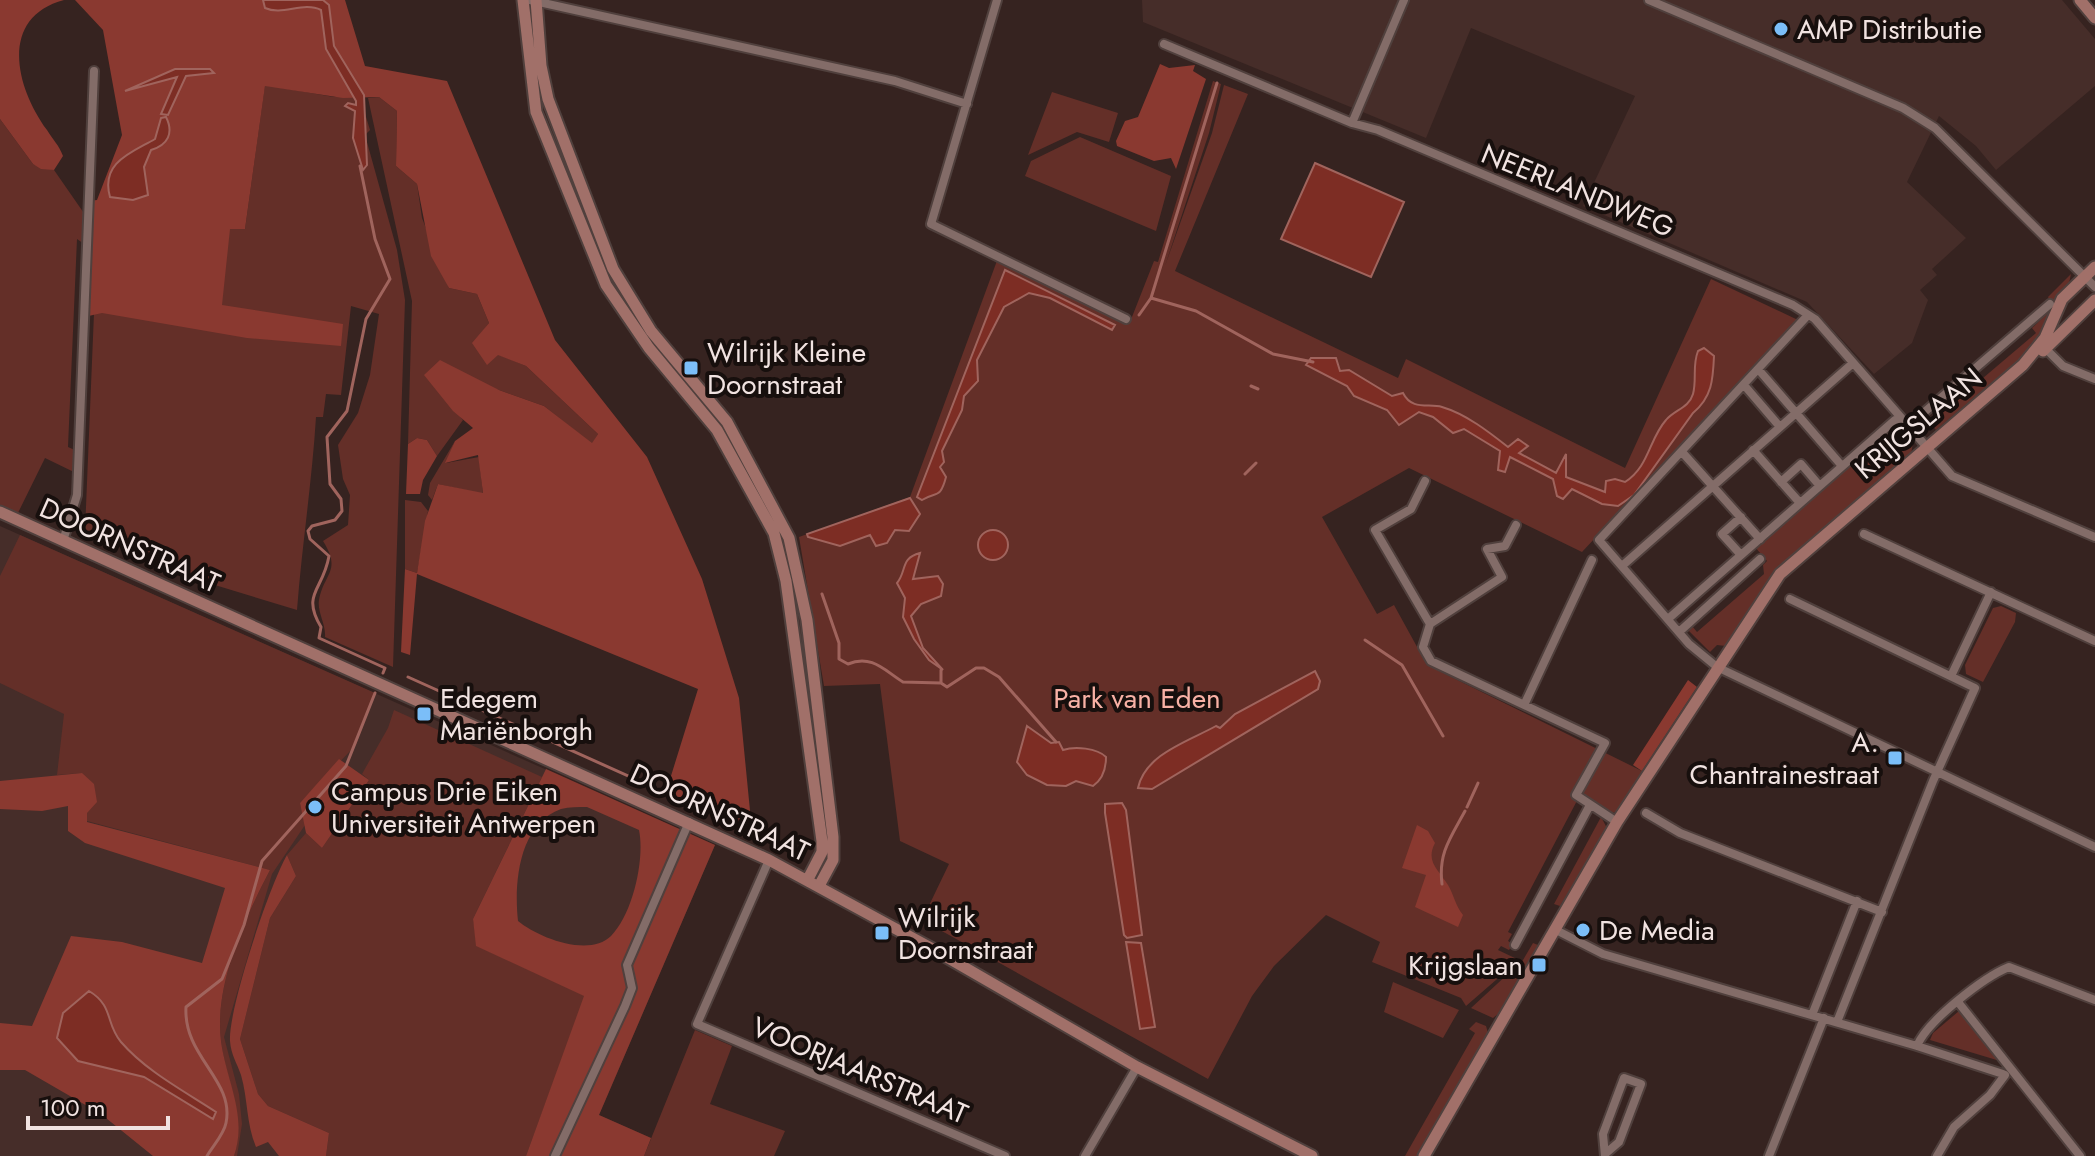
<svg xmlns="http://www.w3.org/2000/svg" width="2095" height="1156" font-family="Jost,sans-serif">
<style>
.built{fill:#462d29}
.green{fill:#642f28}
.forest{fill:#8a3930;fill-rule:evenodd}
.water{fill:#7d2d24;stroke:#a0645d;stroke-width:2}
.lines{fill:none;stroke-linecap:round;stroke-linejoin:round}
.stream{stroke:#a0645d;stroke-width:3}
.street-casing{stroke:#50403d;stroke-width:12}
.secondary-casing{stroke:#50403d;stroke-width:15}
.street{stroke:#836c68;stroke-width:8}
.secondary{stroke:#a17069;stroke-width:11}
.poi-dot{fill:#7bbef8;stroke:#170f0d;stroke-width:3}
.labels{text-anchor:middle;stroke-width:8;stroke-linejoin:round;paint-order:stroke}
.poi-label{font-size:28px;fill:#f1e3e1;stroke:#170f0d;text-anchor:start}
.street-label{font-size:28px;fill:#f1e3e1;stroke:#170f0d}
.park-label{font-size:28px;fill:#f8b1a5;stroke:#170f0d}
</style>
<rect width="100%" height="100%" fill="#362320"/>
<path class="built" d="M1142,0H2062L2095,39V86L1996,170L1976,146L1939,116L1907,182L1966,238L1932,269L1937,275L1920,290L1928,300L1912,343L1874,374L1807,302L1583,206L1635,96L1471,28L1426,138L1143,22Z
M0,526L715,845L599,1115L651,1138L644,1156H0Z"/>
<path class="green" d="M1213,81L1221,84L1209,133L1165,266L1212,133L1224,85L1248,94L1175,271L1398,378L1406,359L1625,468L1711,279L1798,320L1582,552L1409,468L1322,517L1377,614L1394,605L1427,665L1642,771L1617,812L1610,813L1580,795L1508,932L1512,934L1508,941L1513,944L1509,950L1501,946L1498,950L1519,960L1466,1006L1461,998L1372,962L1380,942L1326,915L1274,966L1252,996L1208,1079L922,920L949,864L900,841L880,684L824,686L799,537L910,497L998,258L1130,322L1154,261L1158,262Z
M265,85L334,97H360L370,130L365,135L397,250L405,300L393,667L325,637C326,624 317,612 319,600C324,573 342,571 323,541L348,525L350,495L343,479L338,445L358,413L370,375L379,314L351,306L341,395L326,394L323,417H316C312,482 302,545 297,610L182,575L85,531L94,313H102L230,228L245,229Z
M1052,92L1118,113L1109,142L1077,132L1028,155Z
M379,97L397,111L396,166L417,184L422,218L449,288L477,294L489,323L473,344L526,366L598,434L592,444L544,406L499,390L425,375L463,420L437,456L427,440L417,438L408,444L412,301L368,98Z
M0,119L33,164L54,170L88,219L87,246L77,239L68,447L79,452L78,474L45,458L15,519L0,512Z
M1080,137L1171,176L1156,231L1025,176L1031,161Z
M2071,274L2068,288L2036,345L1936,430L1930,423L2036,333L2032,328L2053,308L2048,297Z
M1897,423L1913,442L1911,455L1776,570L1726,646L1717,645L1710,652L1688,630L1692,626L1697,632L1764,574L1763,565L1767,561L1755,547Z
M455,441L446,463L479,457L483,494L438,484L432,500L428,495L430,483Z
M405,500L421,502L428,511L417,573L405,569Z
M20,535L375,693L356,745L300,803L305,825L272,874L224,1037L239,1094L242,1124L237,1156H234C247,1117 225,1078 221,1041C214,985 245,918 270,870L87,821L82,773L57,775L64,714L0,683V576Z
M2001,606L2016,613L2015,622L1983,682L1966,674L1965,665L1993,608Z
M394,710L542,777L473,919L477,946L585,996L526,1156H326L329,1133L268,1106L258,1094L240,1039L270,918L296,876L287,855L306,833L322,848L369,780L362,774L388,728Z
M1601,817L1607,828L1560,906L1554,904Z
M1533,943L1538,945L1498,1014L1493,1018L1471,1008L1523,960Z
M1393,982L1459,1010L1443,1038L1384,1012Z
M1959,1011L1961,1012L2000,1061L1930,1040L1933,1033Z
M1476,1022L1486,1026L1488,1033L1417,1156H1405L1475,1033L1469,1029Z
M695,1030L732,1046L710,1104L785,1131L774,1156H644Z"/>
<path class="forest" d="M0,0H64C0,17 14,85 47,130C53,140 59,145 63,156L54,170L41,169L33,164L0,119Z
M75,0H345L365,66L447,81L555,340L647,457L702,579L739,698L752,831L666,792L698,689L417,574L410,655L401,652L405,569L417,573L425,521L438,484L483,493L478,455L445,463L455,441L473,428L453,411L424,375L440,360L499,390L544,406L592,443L598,434L526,366L498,355L487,365L472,343L489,323L477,294L449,288L431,256L417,184L396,166L397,111L379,97L343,98L265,86L245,229H230L222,305L343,324L341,346L247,338L102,313L84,317L89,201L97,200L122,135L103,30Z
M1160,64L1169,68L1195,65L1193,71L1206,79L1176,169L1171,158L1154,161L1117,146L1116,141L1125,121L1138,117Z
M417,438L427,440L437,456L423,480L420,494H406L408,444Z
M1688,680L1697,687L1642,771L1633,765Z
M339,759L369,780L322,848L306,833L300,803Z
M546,769L715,845L599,1115L651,1138L644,1156H526L584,996L476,946L473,919ZM587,807L639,830C645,859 633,914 611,936C589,958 537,937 518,921C514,885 518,824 561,809C569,807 579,807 587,807Z
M82,773L94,784L97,802L87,813V822L270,870C245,918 214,985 221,1041C226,1080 248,1116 234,1156H153L101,1114L25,1070H0V1023L32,1026L71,936L122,942L202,963L225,888L85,843L68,831V806L42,811L0,809V781Z
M1417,825L1428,831L1435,843C1425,862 1439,870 1448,885C1454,895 1455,905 1463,915L1458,927L1415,907L1426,875L1402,868Z
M287,855L296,876L270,918L240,1039L258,1094L268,1106L329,1133L326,1156H279L268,1142L256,1147C246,1123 248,1099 241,1075C237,1063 231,1055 230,1041C228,1009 270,884 287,855Z"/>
<path class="water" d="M263,0H323L329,5L334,46L364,95L367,165L363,170L353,138L355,111L345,106L348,103L356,105V101L326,49L321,10C303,1 283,16 265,8Z
M175,69H210L214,73L186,76L168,115L161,114L177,77L125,91Z
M166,117C174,133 168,145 151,150L144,167L148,195L133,200L110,197C100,162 133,152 155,139L161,118Z
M1315,163L1404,202L1371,277L1281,239Z
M1005,270L1115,325L1112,330L1050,298L1029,293L1004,307L977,360L978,381L964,396L962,410L942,451L944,462L940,467L946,477C940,500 936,491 922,500L917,497Z
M1704,348L1714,356C1713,380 1712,397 1693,413L1634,495L1618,506L1602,504L1572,489L1563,499L1557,496L1553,479L1510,457L1505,472L1498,470L1500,451L1464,429L1453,433L1433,417L1419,412L1399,425L1387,410L1354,396L1347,386L1306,365L1311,358H1336L1340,371L1349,370L1392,396L1403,393C1412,411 1429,403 1442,407C1466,414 1489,432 1508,447L1518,439L1528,446L1519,453L1556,473L1566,454V477L1605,492L1606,481L1615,479L1625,482C1649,467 1649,439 1666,420C1674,410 1689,408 1693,394C1697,379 1692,366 1698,351Z
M910,498L920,514L909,531L895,530L887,543L876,546L870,535L840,546L808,537L807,534Z
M978 545a15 15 0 1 1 30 0a15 15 0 1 1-30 0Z
M920,553L913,579L938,576L943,584L941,596L921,604L911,616L923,648L943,670L929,660L914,639L903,617L905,598L897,583C907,571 900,558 920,553Z
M1315,671L1320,681L1318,689L1152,789L1138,788C1145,754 1189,741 1216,726L1220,728L1235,714Z
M1027,726L1051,743L1059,742L1063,750C1075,746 1097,748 1106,757C1106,769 1103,779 1093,786L1076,781L1066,786L1047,785L1027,775L1017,762Z
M1122,803L1126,810L1142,935L1127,938L1124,935L1105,813V804Z
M1126,942L1141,943L1155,1027L1140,1029Z
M89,991C114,1006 105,1023 121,1042C146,1071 184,1091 216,1112L213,1119L144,1077L78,1061L57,1038L63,1013Z"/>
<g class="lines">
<path class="stream" d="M360,166L375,239L390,279L366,319L347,411L327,437L330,484L341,499L342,511L335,520L312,526L308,531L310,539L329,556C323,591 301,593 321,627L319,638L385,668L383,673
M1151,298L1196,311L1273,354L1313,362
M1139,315L1151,298L1217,83
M1251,386L1258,389
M1245,474L1256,463
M822,594L839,643V659L848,664C872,654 885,671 903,682L941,683
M1365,640L1402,665L1443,736
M941,670V683L947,687L976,668H984L999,677L1056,742
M408,677L695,806
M1467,807L1478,783
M1442,884C1438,853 1451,837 1465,811
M207,1156C213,1146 224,1134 226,1123C235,1080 183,1057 186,1007L222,979L244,925L262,861L346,766L375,693"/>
<defs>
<path id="street" d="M530,0L895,81L967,104
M997,0L931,224L1126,319
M1649,0L1903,108L1935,128L2095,287
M1164,44L1352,123L1378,130L1793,305L1815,319L1952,476L2095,537
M1352,123L1404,0
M1808,315L1599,540L1689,644L1717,667L2095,847
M2045,348L2063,366L2095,379
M1758,369L1842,466
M1744,385L1780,427
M1907,427L2050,304
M1753,450L1800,503
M1682,452L1760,539
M1425,481L1411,509L1375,530L1430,624
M1781,482L1801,464L1819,485
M1741,517L1722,534L1741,555
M1864,534L2095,641
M63,541L77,495L94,71
M1622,566L1853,363
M1790,599L1975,688L1933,781L1837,1022
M1668,619L1895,420H1901
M1430,624L1423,647L1431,661L1605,743L1576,795L1617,822
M1430,624L1502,577L1487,549L1505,546L1516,525
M1679,632L1760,559
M1952,674L1991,592
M1525,703L1592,560
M1646,813L1680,833L1882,912
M769,860L697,1024L1005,1156
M1554,929L1603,954L1917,1046L2003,1074
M1515,945L1590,805
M1958,1002L2080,1156
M1812,1015L1857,901
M1917,1046C1927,1021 1984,977 2009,967L2095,1000
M555,1156L625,1006L632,988L627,965L689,822
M1085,1156L1137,1067
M1605,1156L1603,1134L1624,1078L1641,1084L1619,1142L1605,1154
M1769,1156L1824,1018
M1937,1156L1954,1127L1990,1095L2005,1075"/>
<path id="secondary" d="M523,0L536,112L606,285L649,348L717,430L774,533L786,581L822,841V852L808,879
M536,0L541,66L548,99L613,269L651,331L727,422L789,538L807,620L833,837V860L819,886
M2080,0L2095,18
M2043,351L2095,300
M0,512L769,860L931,948L1137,1067L1312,1156
M1424,1156L1617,822L1780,574L2023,365L2045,338L2062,299L2095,267"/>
</defs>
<use href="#street" class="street-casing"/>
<use href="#secondary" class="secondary-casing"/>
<use href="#street" class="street"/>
<use href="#secondary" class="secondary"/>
</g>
<g class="poi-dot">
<circle cx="1781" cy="29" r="8"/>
<rect x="683" y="360" width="16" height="16" rx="4"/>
<rect x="416" y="706" width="16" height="16" rx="4"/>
<rect x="1887" y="750" width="16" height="16" rx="4"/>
<circle cx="315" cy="807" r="8"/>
<circle cx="1583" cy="930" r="8"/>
<rect x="874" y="925" width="16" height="16" rx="4"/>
<rect x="1531" y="957" width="16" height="16" rx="4"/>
</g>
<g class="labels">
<g class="poi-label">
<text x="1797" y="39">AMP Distributie</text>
<text x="707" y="362">Wilrijk Kleine<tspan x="707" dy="32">Doornstraat</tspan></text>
<text x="440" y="708">Edegem<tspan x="440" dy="32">Mariënborgh</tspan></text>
<text x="1879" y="752" text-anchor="end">A.<tspan x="1879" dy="32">Chantrainestraat</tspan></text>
<text x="331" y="801">Campus Drie Eiken<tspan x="331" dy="32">Universiteit Antwerpen</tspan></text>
<text x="898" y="927">Wilrijk<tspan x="898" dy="32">Doornstraat</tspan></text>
<text x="1599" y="940">De Media</text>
<text x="1523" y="975" text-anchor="end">Krijgslaan</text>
</g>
<g class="street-label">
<text transform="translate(1578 190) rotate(22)" y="10">NEERLANDWEG</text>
<text transform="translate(1918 423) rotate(-40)" y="10">KRIJGSLAAN</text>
<text transform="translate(130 545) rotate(24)" y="10">DOORNSTRAAT</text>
<text transform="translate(720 812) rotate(25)" y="10">DOORNSTRAAT</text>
<text transform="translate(860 1070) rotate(23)" y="10">VOORJAARSTRAAT</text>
</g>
<g class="park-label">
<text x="1137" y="708">Park van Eden</text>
</g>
</g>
<path d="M28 1116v12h140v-12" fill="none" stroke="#f1e3e1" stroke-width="4"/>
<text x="40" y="1116" font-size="24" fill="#f1e3e1" stroke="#170f0d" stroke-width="6" paint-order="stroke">100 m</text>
</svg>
